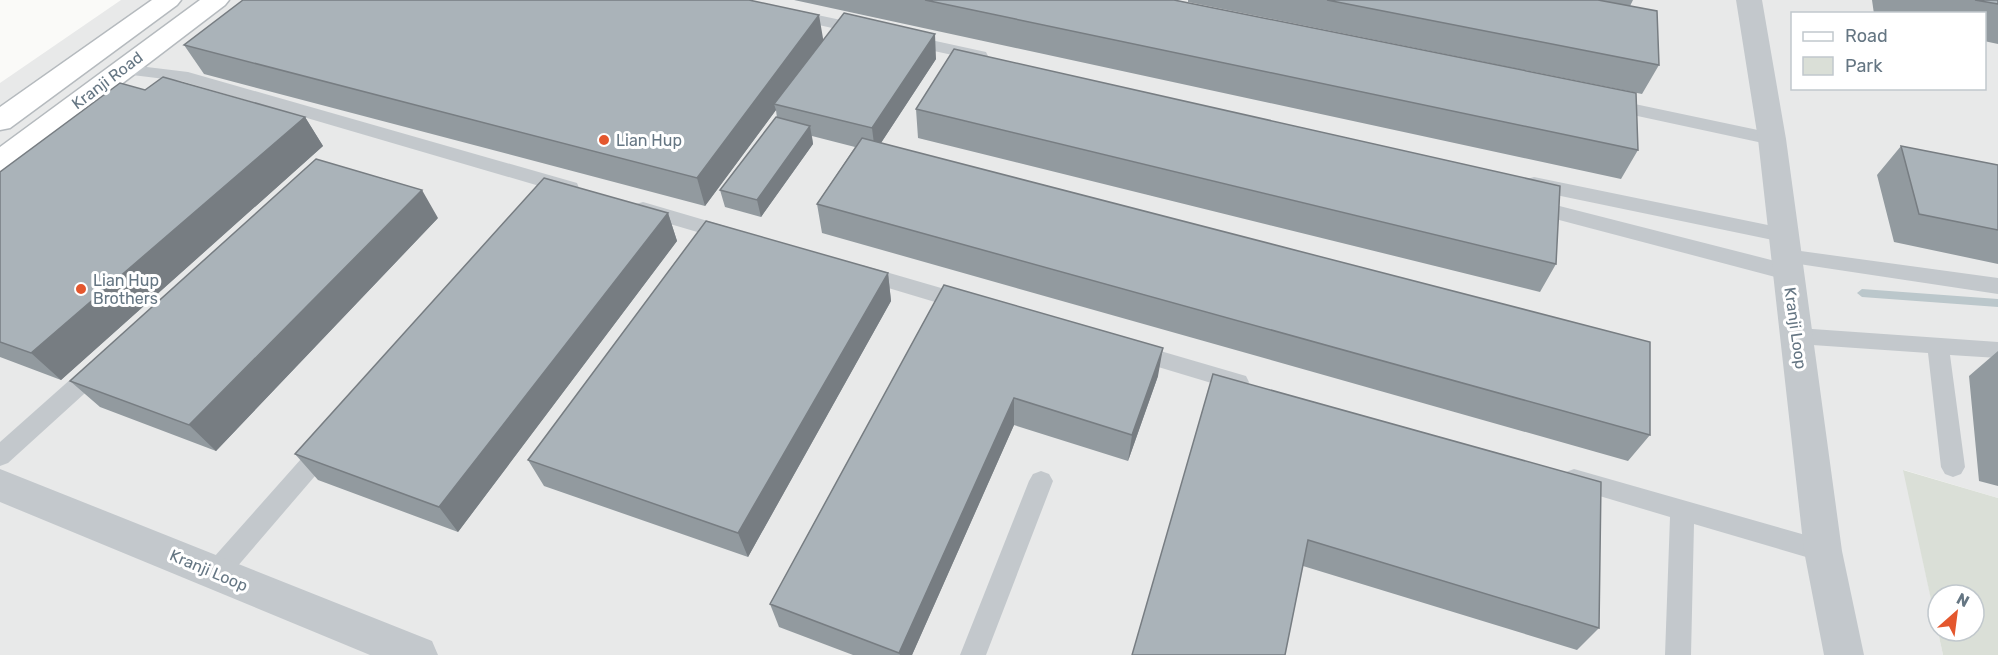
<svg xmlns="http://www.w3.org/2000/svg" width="1998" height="655" font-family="Rubik,sans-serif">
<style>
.built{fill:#e8e9e9;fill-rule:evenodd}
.green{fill:#dadfd7;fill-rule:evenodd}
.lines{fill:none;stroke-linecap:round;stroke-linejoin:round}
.stream{fill:#bbc7cb;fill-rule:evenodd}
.primary-casing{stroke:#b5babe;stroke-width:3}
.service{fill:#c3c8cc;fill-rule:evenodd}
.tertiary{fill:#c3c8cc;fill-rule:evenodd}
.primary{fill:#fff;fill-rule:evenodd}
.wall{fill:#929a9f}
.shaded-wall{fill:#777d82}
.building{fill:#aab3b9;stroke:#777d82;stroke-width:1.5}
.poi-dot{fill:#e4572e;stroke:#fff;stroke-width:2}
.labels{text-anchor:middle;stroke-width:6;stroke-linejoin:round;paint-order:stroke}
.street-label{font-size:16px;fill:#657683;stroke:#fff}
.poi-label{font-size:16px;fill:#657683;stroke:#fff;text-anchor:start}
</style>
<rect width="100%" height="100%" fill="#fafaf8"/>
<path class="built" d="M121,0H1998V498L1904,470L1943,655H0V83ZM1792,14H1984V88H1792Z"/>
<path class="green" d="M1903,470L1998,498V655H1943ZM1938,595H1974V631H1938Z"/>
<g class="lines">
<path class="stream" d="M1862,289L1998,299V307L1862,297L1857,293Z"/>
<defs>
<path id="primary" d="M152,0H181L177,5L10,128L0,130V107Z
M200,0H229L225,5L10,169L0,172V147Z"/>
</defs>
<use href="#primary" class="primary-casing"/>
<path class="service" d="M794,10L869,26L871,30L863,35L788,18L786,15Z
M908,35L986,52L988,56L986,60L980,61L902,44L900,40Z
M122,64L188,72L577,183L579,188L577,193L570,195L181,81L116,73L113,69L116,65Z
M1611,99L1772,133L1778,135L1781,139L1778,143L1772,145L1605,109L1602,105L1605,101Z
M1534,177L1783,228L1790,230L1793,235L1790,240L1783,242L1527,189L1525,184L1527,179Z
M1532,199L1787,264L1794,267L1797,272L1794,277L1787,280L1525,211L1522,206L1525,201Z
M643,202L735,229L738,234L735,239L728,241L636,214L633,209L636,204Z
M1786,249L1998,278V294L1779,261L1776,256L1779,251Z
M862,265L972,297L975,303L972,309L965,311L855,278L852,273L855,268Z
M1798,328L1998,342V358L1950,355L1965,467L1961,474L1953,477L1945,474L1941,467L1928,353L1798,344L1791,342L1787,336L1791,330Z
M1133,343L1246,376L1249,382L1246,388L1238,391L1125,357L1122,351L1125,345Z
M98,359L106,362L109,368L106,374L8,463L0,466V442L90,362Z
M325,438L333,441L336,448L333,455L224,582L215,585L206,582L203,574L206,566L317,441Z
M1574,469L1823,540L1832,543L1835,551L1832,559L1823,562L1694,524L1691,655H1665L1670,517L1566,486L1562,479L1566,472Z
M1041,471L1049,474L1053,481L986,655H960L1029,481L1033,474Z"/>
<path class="tertiary" d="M1736,0H1762L1786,139L1842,551L1864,655H1824L1804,551L1758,139Z
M0,469L432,641L438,655H370L0,502Z"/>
<use href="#primary" class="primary"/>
</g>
<path class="wall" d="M794,0H1174L1638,150L1621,179Z
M1188,0H1633L1630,6L1659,65L1642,94L1188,2Z
M1872,0H1998V44L1984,41V14H1874Z
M823,40L936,59L881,143L1650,435L1628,461L822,233L817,204L855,147L812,136L813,144L761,217L725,207L720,190L777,118L776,110L705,206L204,74L184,45Z
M145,90L305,117L323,146L61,380L0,357V172Z
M916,109L1556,264L1540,292L918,138Z
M1901,146L1998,165V264L1894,242L1877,175Z
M668,213L677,241L458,532L318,480L295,454Z
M438,218L216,451L100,407L70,381Z
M888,273L891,301L748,557L544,486L528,460Z
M944,285L1158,376L1128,461L1014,425L912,655H853L779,627L770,604Z
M1998,351V486L1979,481L1969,376Z
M1213,374L1599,628L1577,650L1303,566Z"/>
<path class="shaded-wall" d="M819,15L824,44L774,104L776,110L705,206L697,178Z
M935,34L936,59L875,152L872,128Z
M305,117L323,146L61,380L31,353Z
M810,126L813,144L761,217L757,200Z
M422,190L438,218L216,451L189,425Z
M668,213L677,241L458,532L439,507Z
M888,273L891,301L748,557L738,533Z
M1163,348L1158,376L1128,461L1132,435Z
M1014,398V425L912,655H900L899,653Z"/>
<path class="building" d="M243,0H749L819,15L697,178L184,45Z
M925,0H1174L1636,93L1638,150Z
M1327,0H1598L1657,11L1659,65Z
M1975,0H1998V4Z
M844,13L935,34L872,128L774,104Z
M954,49L1560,186L1556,264L916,109Z
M163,77L305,117L31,353L0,342V172L120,83L145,90Z
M776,117L810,126L757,200L720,190Z
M862,138L1650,342V435L817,204Z
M1901,146L1998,165V230L1919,214Z
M316,159L422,190L189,425L70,381Z
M544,178L668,213L439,507L295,454Z
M706,221L888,273L738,533L528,460Z
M944,285L1163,348L1132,435L1014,398L899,653L770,604Z
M1213,374L1601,482L1599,628L1308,540L1285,655H1132Z"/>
<g class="poi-dot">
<circle cx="604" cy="140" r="6"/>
<circle cx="81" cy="289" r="6"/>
</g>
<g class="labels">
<g class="street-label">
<text transform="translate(107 80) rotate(-37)" y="6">Kranji Road</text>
<text transform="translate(1796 328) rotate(82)" y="6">Kranji Loop</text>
<text transform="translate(209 570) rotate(23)" y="6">Kranji Loop</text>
</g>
<g class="poi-label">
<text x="616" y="146">Lian Hup</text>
<text x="93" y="286">Lian Hup<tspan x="93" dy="18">Brothers</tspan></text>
</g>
</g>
<rect x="1791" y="12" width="195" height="78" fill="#ffffff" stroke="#c1c8cd" stroke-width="1.5"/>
<rect x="1803" y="32" width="30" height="9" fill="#ffffff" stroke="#c1c8cd" stroke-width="1.5"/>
<text x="1845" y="42" font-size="18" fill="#657683">Road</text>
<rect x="1803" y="57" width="30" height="18" fill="#dadfd7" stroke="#c1c8cd" stroke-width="1.5"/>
<text x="1845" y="72" font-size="18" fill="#657683">Park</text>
<g transform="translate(1956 613) rotate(28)"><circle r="28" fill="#ffffff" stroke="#c1c8cd" stroke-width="1.5"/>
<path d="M0-4.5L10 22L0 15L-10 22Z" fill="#e4572e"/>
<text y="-9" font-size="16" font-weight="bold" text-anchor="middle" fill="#657683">N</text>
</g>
</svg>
